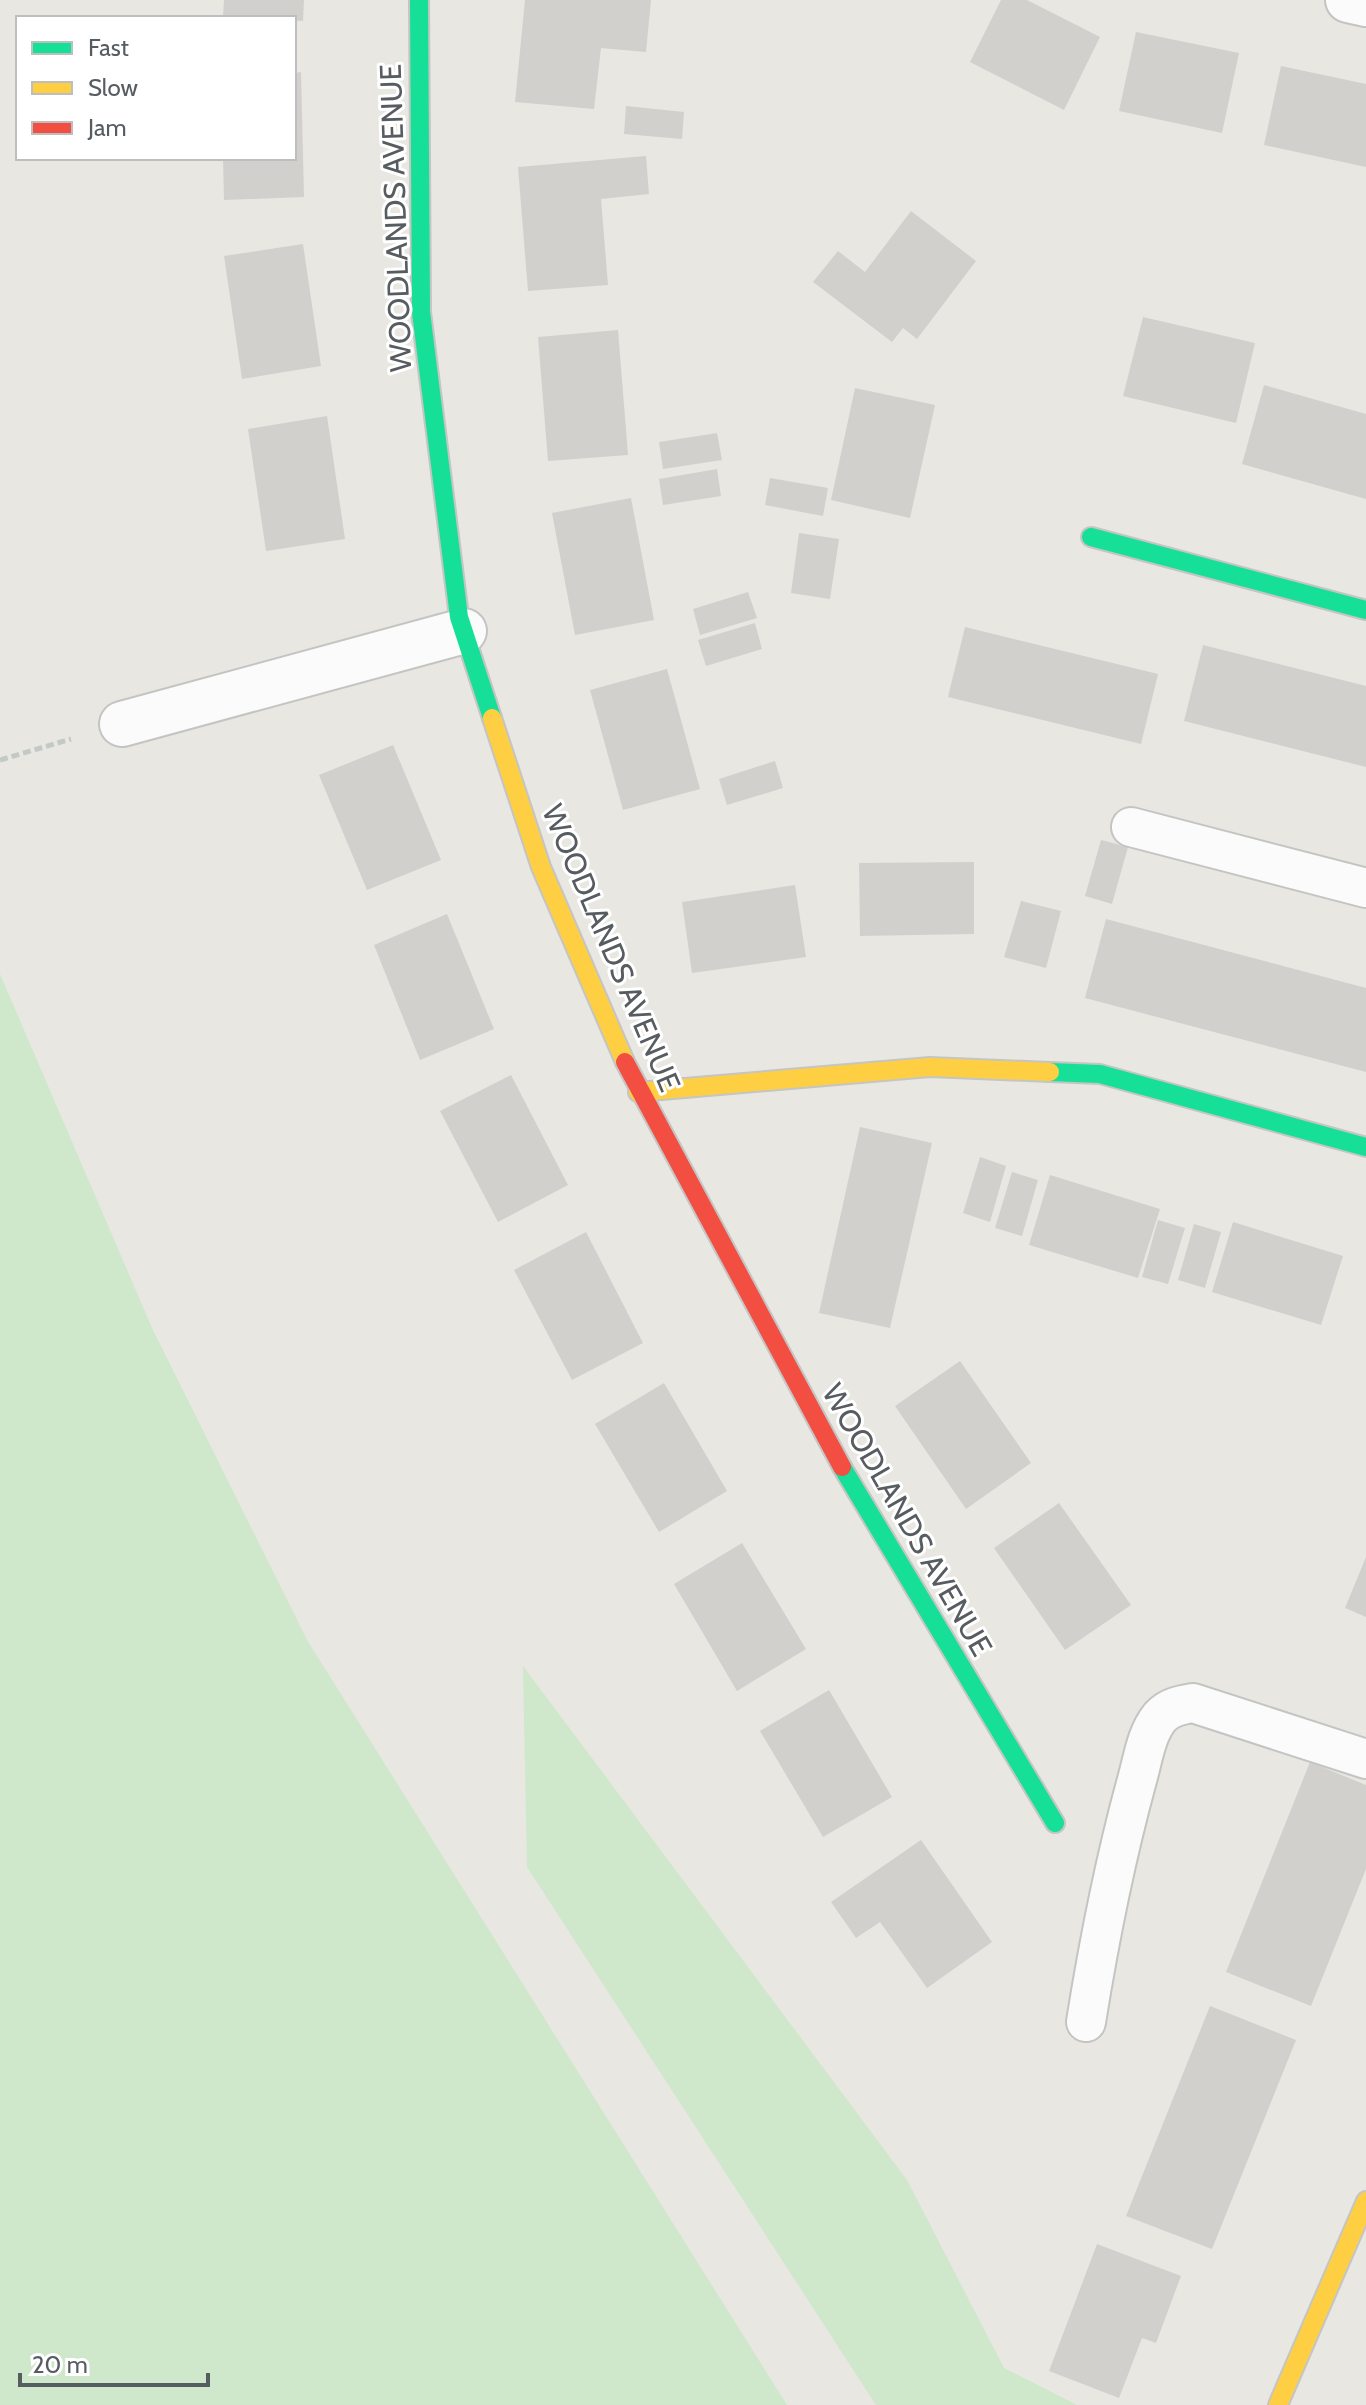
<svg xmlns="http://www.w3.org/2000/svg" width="1366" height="2405" font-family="Cabin,sans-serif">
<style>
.green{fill:#cfe7cb}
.building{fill:#d2d0cd}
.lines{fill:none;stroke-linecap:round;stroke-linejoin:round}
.lane-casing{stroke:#c4c4c3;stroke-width:42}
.street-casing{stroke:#c4c4c3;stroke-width:48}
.fast-casing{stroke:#c4c5c4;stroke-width:22}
.slow-casing{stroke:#c4c5c4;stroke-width:22}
.jam-casing{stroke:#c4c5c4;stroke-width:22}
.path{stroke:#c3cac6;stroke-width:5;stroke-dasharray:8 4;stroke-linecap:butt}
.lane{stroke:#fcfbfb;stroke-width:38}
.street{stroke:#fcfbfb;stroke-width:44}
.fast{stroke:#16e098;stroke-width:18}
.slow{stroke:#ffcf43;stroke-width:18}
.jam{stroke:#f24e42;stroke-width:18}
.labels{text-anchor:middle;stroke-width:6;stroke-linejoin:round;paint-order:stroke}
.street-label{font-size:30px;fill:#575c61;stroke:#fff}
</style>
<rect width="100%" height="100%" fill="#e8e7e2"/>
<path class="green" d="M0,974L152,1328L307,1640L787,2405H0Z
M523,1666L907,2180L1004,2368L1077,2405H876L527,1867Z"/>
<path class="building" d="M224,0H304L303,21L223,16Z
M525,0H651L646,52L601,48L594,109L515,102Z
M1001,0H1027L1100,37L1064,110L970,62Z
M1136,32L1239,53L1222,133L1119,111Z
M1281,66L1366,84V167L1264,145Z
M301,72L304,197L224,200L223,158H294V73Z
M626,106L684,112L682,139L624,134Z
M646,156L649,194L601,199L608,285L528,291L518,167Z
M911,211L976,261L917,339L903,328L892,342L813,282L838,251L865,272Z
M303,244L321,366L242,379L224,256Z
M1143,317L1255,343L1236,423L1123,396Z
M618,330L628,455L548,461L538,337Z
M1264,385L1366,414V499L1242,464Z
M855,388L935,405L910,518L831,500Z
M327,416L345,539L266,551L248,429Z
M717,433L722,460L663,469L659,442Z
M717,469L721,496L663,505L659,479Z
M770,478L828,488L823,516L765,505Z
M631,498L654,620L575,635L552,513Z
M799,533L839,539L830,599L791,593Z
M748,592L757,618L700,635L693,609Z
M755,623L762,649L706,666L698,640Z
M965,627L1158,674L1141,744L948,697Z
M1203,645L1366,686V767L1184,721Z
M667,669L700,789L623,810L590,690Z
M393,745L441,860L367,890L319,775Z
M775,761L783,788L727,805L719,779Z
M1101,840L1128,847L1112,904L1085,896Z
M974,862V934L860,936L859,863Z
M795,885L806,957L692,973L682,902Z
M1021,901L1061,911L1046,968L1004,957Z
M447,914L494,1029L420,1060L374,945Z
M1106,919L1366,988V1072L1085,998Z
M511,1075L568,1185L498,1222L440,1111Z
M860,1127L932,1143L890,1328L819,1313Z
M980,1157L1006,1166L990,1222L963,1213Z
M1012,1172L1038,1180L1022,1236L995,1228Z
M1050,1175L1160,1209L1138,1278L1029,1245Z
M1158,1220L1185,1228L1168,1284L1142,1277Z
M1233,1222L1343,1256L1321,1325L1212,1292Z
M1194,1224L1221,1232L1205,1288L1178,1280Z
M586,1232L643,1343L572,1380L514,1270Z
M960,1361L1031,1463L966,1509L895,1406Z
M664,1383L727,1491L659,1532L595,1424Z
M1059,1503L1131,1605L1065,1650L994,1548Z
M742,1543L806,1649L737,1691L674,1584Z
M1366,1557V1617L1345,1608Z
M829,1690L892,1797L823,1837L760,1731Z
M1310,1762L1366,1785V1869L1311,2006L1226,1972Z
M921,1840L992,1942L927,1988L880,1922L856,1938L831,1902Z
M1210,2006L1296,2040L1212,2249L1126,2216Z
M1097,2244L1181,2276L1156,2343L1142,2338L1119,2398L1049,2371Z"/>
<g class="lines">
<defs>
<path id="lane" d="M1131,827L1366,888
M1086,2022C1099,1941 1115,1860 1137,1780C1143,1759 1146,1734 1160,1717C1169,1707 1181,1705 1193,1703L1366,1759"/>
<path id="street" d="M1348,0L1366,4
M122,724L464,631"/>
<path id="fast" d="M419,0L421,312L459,617L492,718
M1091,537L1366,610
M1050,1072L1100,1074L1366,1147
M842,1467L1055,1823"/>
<path id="slow" d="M492,718L541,867L625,1062
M638,1092L930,1067L1050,1072
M1278,2405L1366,2201"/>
<path id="jam" d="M625,1062L842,1467"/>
</defs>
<use href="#lane" class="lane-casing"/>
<use href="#street" class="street-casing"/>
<use href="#fast" class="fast-casing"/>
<use href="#slow" class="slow-casing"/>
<use href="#jam" class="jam-casing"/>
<path class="path" d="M0,760L71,739"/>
<use href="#lane" class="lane"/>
<use href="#street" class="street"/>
<use href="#fast" class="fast"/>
<use href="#slow" class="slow"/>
<use href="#jam" class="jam"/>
</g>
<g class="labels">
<g class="street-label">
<text transform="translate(396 218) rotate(-92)" y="10">WOODLANDS AVENUE</text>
<text transform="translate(611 948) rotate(67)" y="10">WOODLANDS AVENUE</text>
<text transform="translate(907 1520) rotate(60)" y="10">WOODLANDS AVENUE</text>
</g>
</g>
<rect x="16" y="16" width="280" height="144" fill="#ffffff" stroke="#bcbec0" stroke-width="2"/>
<rect x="32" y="42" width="40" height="12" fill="#16e098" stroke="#bcbec0" stroke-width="2"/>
<text x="88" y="56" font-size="24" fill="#575c61">Fast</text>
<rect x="32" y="82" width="40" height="12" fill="#ffcf43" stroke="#bcbec0" stroke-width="2"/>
<text x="88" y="96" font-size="24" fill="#575c61">Slow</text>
<rect x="32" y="122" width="40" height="12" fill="#f24e42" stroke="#bcbec0" stroke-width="2"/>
<text x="88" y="136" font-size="24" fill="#575c61">Jam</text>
<path d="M20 2373v12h188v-12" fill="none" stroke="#575c61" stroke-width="4"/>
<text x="32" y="2373" font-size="24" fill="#575c61" stroke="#ffffff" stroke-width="6" paint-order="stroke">20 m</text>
</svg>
